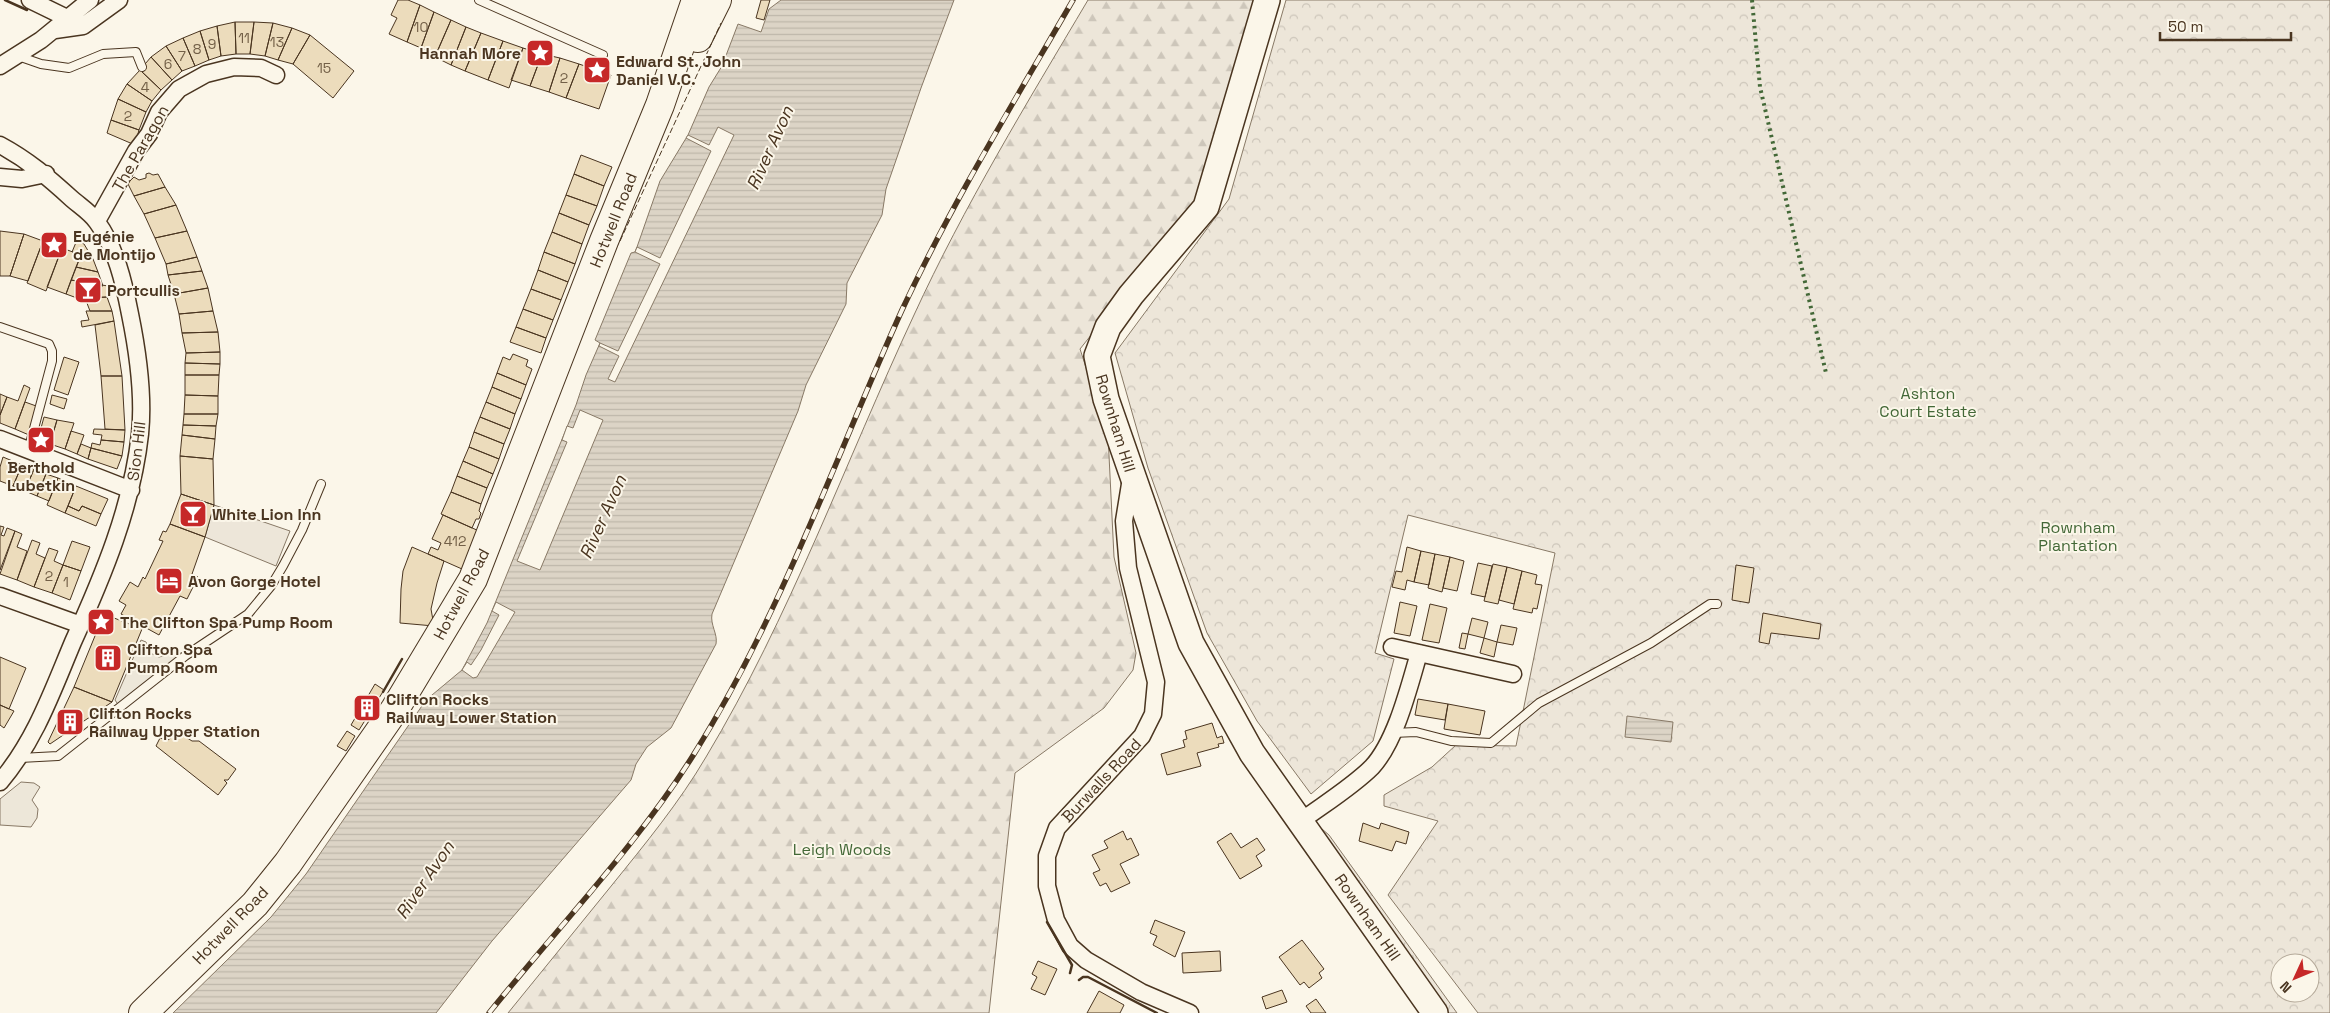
<svg xmlns="http://www.w3.org/2000/svg" width="2330" height="1013" font-family="'Space Grotesk',sans-serif">
<style>
.grass{fill:url(#grass-tufts);stroke:#887966}
.forest{fill:url(#forest-firs);stroke:#887966}
.park{fill:url(#park-crowns);stroke:#887966;fill-rule:evenodd}
.garden{fill:#ede6d9;stroke:#887966}
.parking{fill:#ede7d9;stroke:#887966}
.water{fill:url(#water-rules);stroke:#887966}
.pier{fill:#fbf6e9;stroke:#887966}
.building{fill:#ecdcbc;stroke:#4a3520}
.lines{fill:none;stroke-linecap:round;stroke-linejoin:round}
.lane-casing{stroke:#4a3520;stroke-width:10}
.street-casing{stroke:#4a3520;stroke-width:19}
.primary-casing{stroke:#4a3520;stroke-width:28}
.highway-casing{stroke:#4a3520;stroke-width:30}
.lane{stroke:#fbf6e9;stroke-width:8}
.street{stroke:#fbf6e9;stroke-width:16}
.primary{stroke:#fbf6e9;stroke-width:25}
.highway{stroke:#fbf6e9;stroke-width:28}
.rail-casing{stroke:#4a3520;stroke-width:5.5}
.rail{stroke:#fbf6e9;stroke-width:4;stroke-dasharray:11;stroke-linecap:butt}
.hedge{stroke:#436837;stroke-width:4;stroke-dasharray:2.5 4;stroke-linecap:butt}
.fence{stroke:#4a3520;stroke-width:1;stroke-dasharray:6 2.5;stroke-linecap:butt}
.wall{stroke:#4a3520;stroke-width:2.5}
.labels{text-anchor:middle;stroke-width:4;stroke-linejoin:round;paint-order:stroke}
.number-label{font-size:14px;fill:#725f47}
.poi-label{font-size:16px;font-weight:bold;fill:#4a3520;stroke:#fbf6e9;text-anchor:start}
.street-label{font-size:16px;fill:#4a3520;stroke:#fbf6e9}
.park-label{font-size:16px;fill:#436837;stroke:#fbf6e9}
.water-label{font-size:18px;font-style:italic;fill:#4a3520;stroke:#fbf6e9}
</style>
<defs>
<pattern id="grass-tufts" width="24" height="20" patternUnits="userSpaceOnUse" patternTransform="scale(1.25)"><rect width="24" height="20" fill="#ede6d9"/><path d="M3 7l-1-3M5 7V3M7 7l1-3M15 17l-1-3M17 17v-4M19 17l1-3" fill="none" stroke="#cdc6ba"/></pattern>
<pattern id="forest-firs" width="22" height="20" patternUnits="userSpaceOnUse" patternTransform="scale(1.25)"><rect width="22" height="20" fill="#ede6d9"/><path d="M5 1l3.5 6h-7zM16 11l3.5 6h-7z" fill="#cdc6ba"/></pattern>
<pattern id="park-crowns" width="20" height="18" patternUnits="userSpaceOnUse" patternTransform="scale(1.25)"><rect width="20" height="18" fill="#ede6d9"/><path d="M2 6a3 3 0 1 1 6 0M12 15a3 3 0 1 1 6 0" fill="none" stroke="#cdc6ba"/></pattern>
<pattern id="water-rules" width="6" height="5" patternUnits="userSpaceOnUse" patternTransform="scale(1.25)"><rect width="6" height="5" fill="#dcd4c6"/><path d="M0 2.5h6" fill="none" stroke="#beb7aa"/></pattern>
</defs>
<rect width="100%" height="100%" fill="#fbf6e9"/>
<path class="grass" d="M1322,829L1329,835L1457,1013H1447L1323,838Z"/>
<path class="forest" d="M1088,0H1256L1196,203L1080,349L1108,435L1114,557L1136,653L1133,670L1104,708L1015,773L989,1013H508C543,970 577,928 612,885C645,844 679,803 706,757C790,617 845,463 914,315C964,206 1027,103 1088,0Z"/>
<path class="park" d="M1286,0H2330V1013H1478L1388,895L1438,821L1384,806V795L1432,767L1456,745L1516,746L1555,553L1408,515L1375,653L1394,659L1373,741L1311,794L1257,721L1207,633L1148,468L1115,353L1229,199ZM2280,963H2310V993H2280Z"/>
<path class="garden" d="M214,505L290,531L276,566L205,537Z"/>
<path class="parking" d="M141,640L146,642L150,653L159,657L179,652L185,656L119,706L115,700Z
M21,782L34,783L40,787L32,800L38,809L37,818L31,827L0,825V799Z"/>
<path class="water" d="M781,0H954L921,88L886,189L882,215L847,283L846,304L806,385L798,411L712,614C710,625 718,634 716,644L671,728L647,747L636,764L631,780L492,941L436,1013H173L271,917L306,874L426,700L462,670L487,623L576,405L586,375L600,343L595,340L631,253L635,252L637,247L660,181L688,135L709,87L722,66L738,24L761,32L769,9Z
M1627,716L1673,722L1671,742L1625,737Z"/>
<path class="pier" d="M718,127L734,135L615,382L608,379L619,356L599,346L600,343L618,351L660,264L635,252L637,247L660,258L711,151L686,138L688,135L709,145Z
M580,410L603,420L540,570L517,561L567,442L562,440L567,426L573,428Z
M496,602L515,612L477,677L473,678L462,670L467,662L471,665L481,650L499,615L492,611Z"/>
<path class="building" d="M398,0H408L420,5L407,42L389,34L397,18L391,15Z
M761,0H770L764,20L756,18Z
M420,5L434,12L421,48L407,42Z
M434,12L451,20L436,54L421,48Z
M451,20L466,27L451,65L435,57Z
M235,22L236,54L221,56L217,26Z
M235,22H254L250,54H236Z
M254,22L273,23L265,56L250,54Z
M273,23L292,28L278,60L265,56Z
M217,26L221,56L209,60L200,31Z
M466,27L481,33L465,71L451,65Z
M292,28L310,35L293,64L278,60Z
M200,31L209,60L195,66L183,38Z
M481,33L503,41L488,80L465,71Z
M310,35L354,71L333,98L293,64Z
M183,38L195,66L182,71L166,46Z
M503,41L523,48L509,88L488,80Z
M166,46L182,71L172,80L151,57Z
M523,48L542,54L530,86L511,80Z
M542,54L560,58L549,92L530,86Z
M151,57L172,80L161,90L140,70Z
M560,58L579,64L566,98L549,92Z
M579,64L611,75L599,109L566,98Z
M140,70L161,90L152,101L127,84Z
M127,84L152,101L146,112L118,99Z
M118,99L146,112L139,130L111,120Z
M111,120L139,130L135,145L107,133Z
M581,155L612,167L604,186L574,174Z
M149,173L153,175L158,174L165,187L134,196L128,184L130,181L134,177L139,180L146,178V174Z
M574,174L604,186L597,206L566,195Z
M165,187L176,205L144,214L134,196Z
M566,195L597,206L589,225L559,213Z
M176,205L187,231L155,238L144,214Z
M559,213L589,225L582,244L552,232Z
M0,231L24,234L10,276H0Z
M187,231L197,257L166,264L155,238Z
M552,232L582,244L575,264L544,252Z
M24,234L43,241L28,281L10,276Z
M77,240L84,244L93,259L72,252Z
M43,241L62,248L46,291L27,283Z
M62,248L81,255L66,294L47,287Z
M544,252L575,264L568,282L538,270Z
M81,255L93,259L98,272L76,267Z
M197,257L202,271L168,275L166,264Z
M76,267L98,272L103,286L71,280Z
M538,270L568,282L561,300L531,289Z
M202,271L208,288L174,294L168,275Z
M71,280L108,286L111,297L77,298L66,294Z
M208,288L213,311L179,314L174,294Z
M531,289L561,300L553,320L523,309Z
M107,297L112,311H90L85,298Z
M523,309L553,320L546,338L516,327Z
M86,311H112L114,321L82,327L81,321L89,320Z
M213,311L218,332L182,333L179,314Z
M114,321L122,376H101L95,325Z
M516,327L546,338L541,353L510,342Z
M218,332L220,352L186,353L182,333Z
M220,352V364L185,363L186,353Z
M513,354L528,360L526,366L532,369L526,385L497,373L503,357L510,360Z
M64,357L79,362L68,395L54,390Z
M185,363L220,364L219,375H185Z
M497,373L526,385L521,399L492,387Z
M185,375H219L218,396L185,395Z
M101,376H122L125,430L105,429Z
M24,385L30,388L15,429L0,423V415L7,397L18,401Z
M492,387L521,399L515,414L486,402Z
M0,394L7,397L0,415Z
M52,395L67,399L64,409L50,404Z
M185,395L218,396V414H184Z
M25,402L39,407L29,435L15,429Z
M486,402L515,414L510,429L480,417Z
M184,414H218L216,426L183,425Z
M44,417L57,420L50,444L38,439Z
M480,417L510,429L504,444L474,432Z
M57,420L74,423L65,449L50,444Z
M183,425L216,426L215,439L182,435Z
M94,429L125,430L124,442L101,440L102,435L93,434Z
M71,431L84,435L77,454L65,449Z
M474,432L504,444L499,459L469,447Z
M182,435L215,439L213,459L180,456Z
M101,440L124,442L122,456L91,448L92,443L100,445Z
M81,444L91,448L88,459L77,454Z
M469,447L499,459L493,474L463,461Z
M91,448L122,456L117,469L88,459Z
M180,456L213,459L214,505L181,494Z
M3,457L22,465L13,486L0,481V467Z
M463,461L493,474L487,488L457,476Z
M22,465L34,469L25,491L13,486Z
M34,469L46,474L37,496L25,491Z
M46,474L58,478L49,501L37,496Z
M457,476L487,488L481,504L451,492Z
M58,478L76,486L65,513L47,505Z
M76,486L108,499L101,514L82,506L79,511L68,506Z
M451,492L481,504L479,511L481,513L479,519H476L472,528L441,514Z
M181,494L214,505L205,537L170,524Z
M68,506L79,511L82,506L101,514L96,526L65,513Z
M443,515L479,531L462,569L428,554L431,547L438,550L441,543L432,539Z
M170,524L205,537L192,574L198,577L187,599L180,596L159,635L121,614L126,605L119,601L130,582L138,587L143,577L145,579L163,541L159,540L163,531L166,532Z
M0,526L4,527L1,535L4,536L7,528L15,531L0,570Z
M15,531L22,534L17,547L27,551L17,580L0,574Z
M32,540L40,543L36,554L45,558L34,587L17,580Z
M72,541L90,547L81,571L63,565Z
M412,547L444,561L437,583L431,609L434,626L400,623L401,589L403,571Z
M1407,547L1421,551L1414,582L1407,580L1405,590L1392,587L1396,571L1402,572Z
M49,548L58,551L54,561L63,565L52,593L34,587Z
M1421,551L1435,554L1429,585L1414,582Z
M1435,554L1450,557L1442,592L1428,588Z
M1450,557L1464,561L1457,591L1443,588Z
M1478,563L1492,566L1485,597L1471,594Z
M1493,564L1507,567L1498,604L1484,601Z
M63,565L81,571L70,600L52,593Z
M1736,565L1754,568L1749,603L1732,600Z
M1507,567L1522,571L1514,604L1499,600Z
M1522,571L1537,575L1535,584L1542,585L1537,609L1533,608L1532,613L1513,609Z
M1400,602L1417,606L1410,636L1394,633Z
M1430,604L1447,608L1439,643L1422,640Z
M1763,613L1821,624L1819,639L1771,633L1769,644L1759,642Z
M104,614L142,629L112,702L74,687Z
M1472,618L1488,622L1484,638L1468,634Z
M1501,625L1517,628L1513,645L1497,642Z
M1462,633L1468,634L1465,649L1459,648Z
M1484,638L1497,642L1494,657L1480,653Z
M0,657L26,668L9,709L0,705Z
M375,684L384,690L359,730L351,725Z
M74,687L112,702L50,744L48,742Z
M1418,699L1448,704L1445,720L1415,715Z
M1448,704L1485,711L1480,735L1444,729Z
M0,705L14,711L4,728L0,725Z
M1212,723L1217,738L1222,736L1224,743L1218,744L1219,747L1197,753L1201,766L1167,775L1161,754L1185,747L1183,740L1187,739L1185,731Z
M347,731L355,736L346,751L337,746Z
M178,732L192,741H199L236,769L228,780H224L227,783L218,795L156,746L160,738L168,740Z
M1363,823L1379,829L1381,823L1409,832L1406,844L1396,841L1392,851L1359,841Z
M1123,831L1127,840L1131,838L1139,855L1120,864L1130,883L1111,892L1106,883L1100,886L1093,873L1100,870L1092,855L1108,848L1104,841Z
M1231,833L1241,848L1257,838L1265,850L1256,856L1262,866L1240,879L1217,842Z
M1155,920L1185,932L1175,957L1153,945L1157,936L1150,933Z
M1302,940L1324,969L1319,973L1322,978L1309,988L1304,982L1300,985L1279,957Z
M1220,951L1221,971L1183,973L1182,953Z
M1038,961L1057,969L1045,995L1031,989L1037,977L1032,974Z
M1282,990L1287,1002L1266,1009L1262,997Z
M1099,991L1124,1005L1120,1013H1087Z
M1316,999L1326,1013H1311L1306,1006Z"/>
<g class="lines">
<defs>
<path id="lane" d="M479,0L603,55
M18,56L41,64L69,68L103,54L136,52L142,67
M0,327L49,344L52,351V361L28,451
M1393,733L1416,732L1451,741L1491,743L1539,703L1651,643L1710,604H1717
M20,758L58,756L185,656L248,614L271,586L283,566L302,530L321,484"/>
<path id="street" d="M30,0L69,19
M55,30L83,26L119,0
M0,66L41,40L90,0
M0,145C28,160 49,178 72,199C80,206 91,213 97,222C116,248 124,283 130,314C138,353 144,395 140,434C132,507 103,576 73,642C52,692 35,741 0,782
M0,177L22,179L46,174
M97,221L136,151L149,134L159,112L179,89L206,74L234,67L261,68L276,75
M0,439L131,490
M1131,478L1124,521L1128,568L1156,682L1153,714L1142,736L1057,828L1047,856V886L1056,920L1070,946L1086,960L1141,992L1190,1013
M0,596L81,625
M1392,647L1513,674
M1301,821C1324,804 1352,787 1372,767C1396,741 1409,687 1419,653"/>
<path id="primary" d="M1267,0L1206,207L1131,295L1108,327L1097,356L1106,399L1191,643L1252,753L1435,1013"/>
<path id="highway" d="M698,38L717,0
M143,1013L255,904L288,863L395,709L473,579L604,241L660,105L696,0"/>
</defs>
<use href="#lane" class="lane-casing"/>
<use href="#street" class="street-casing"/>
<use href="#primary" class="primary-casing"/>
<use href="#highway" class="highway-casing"/>
<use href="#lane" class="lane"/>
<use href="#street" class="street"/>
<use href="#primary" class="primary"/>
<use href="#highway" class="highway"/>
<defs>
<path id="rail" d="M489,1013C557,928 636,847 694,754C781,615 835,458 902,310C952,203 1014,102 1073,0"/>
</defs>
<use href="#rail" class="rail-casing"/>
<use href="#rail" class="rail"/>
<path class="hedge" d="M1752,0L1760,87L1826,373"/>
<path class="fence" d="M620,241L721,23"/>
<path class="wall" d="M5,0L27,10
M383,692L402,659
M1047,922L1072,965L1070,973
M1079,980L1083,977H1088L1157,1013"/>
</g>
<defs>
<symbol id="sight-square" viewBox="-11 -11 22 22"><rect x="-9" y="-9" width="18" height="18" rx="4" fill="#c62828" stroke="#fbf6e9"/><path d="M0-6L1.8-2.2L6-1.7L2.9 1.2L3.7 5.4L0 3.3L-3.7 5.4L-2.9 1.2L-6-1.7L-1.8-2.2Z" fill="#fff"/></symbol>
<symbol id="bar-square" viewBox="-11 -11 22 22"><rect x="-9" y="-9" width="18" height="18" rx="4" fill="#c62828" stroke="#fbf6e9"/><path d="M-6-5H6L.8 .8V4.5H3.5V6h-7V4.5H-.8V.8Z" fill="#fff"/></symbol>
<symbol id="hotel-square" viewBox="-11 -11 22 22"><rect x="-9" y="-9" width="18" height="18" rx="4" fill="#c62828" stroke="#fbf6e9"/><path d="M-6-4.5h1.5V1H6V5H4.5V3h-9V5H-6ZM-4 0a1.8 1.8 0 1 1 3.6 0ZM.5 0V-2.5h3Q6-2.5 6 0Z" fill="#fff"/></symbol>
<symbol id="building-square" viewBox="-11 -11 22 22"><rect x="-9" y="-9" width="18" height="18" rx="4" fill="#c62828" stroke="#fbf6e9"/><path d="M-4-6H4V6H1V3H-1V6H-4ZM-2.5-4.3h1.7v1.8h-1.7ZM.8-4.3h1.7v1.8H.8ZM-2.5-1h1.7V.8h-1.7ZM.8-1h1.7V.8H.8Z" fill="#fff"/></symbol>
</defs>
<g fill-rule="evenodd">
<use href="#sight-square" x="524" y="37" width="32" height="32"/>
<use href="#sight-square" x="581" y="54" width="32" height="32"/>
<use href="#sight-square" x="38" y="229" width="32" height="32"/>
<use href="#bar-square" x="72" y="274" width="32" height="32"/>
<use href="#sight-square" x="25" y="424" width="32" height="32"/>
<use href="#bar-square" x="177" y="498" width="32" height="32"/>
<use href="#hotel-square" x="153" y="565" width="32" height="32"/>
<use href="#sight-square" x="85" y="606" width="32" height="32"/>
<use href="#building-square" x="92" y="642" width="32" height="32"/>
<use href="#building-square" x="351" y="692" width="32" height="32"/>
<use href="#building-square" x="54" y="706" width="32" height="32"/>
</g>
<g class="labels">
<g class="number-label">
<text x="421" y="32">10</text>
<text x="244" y="43">11</text>
<text x="277" y="47">13</text>
<text x="212" y="49">9</text>
<text x="197" y="54">8</text>
<text x="182" y="61">7</text>
<text x="168" y="69">6</text>
<text x="324" y="73">15</text>
<text x="564" y="83">2</text>
<text x="145" y="92">4</text>
<text x="128" y="121">2</text>
<text x="455" y="546">412</text>
<text x="49" y="581">2</text>
<text x="66" y="587">1</text>
</g>
<g class="poi-label">
<text x="521" y="59" text-anchor="end">Hannah More</text>
<text x="616" y="67">Edward St. John<tspan x="616" dy="18">Daniel V.C.</tspan></text>
<text x="73" y="242">Eugénie<tspan x="73" dy="18">de Montijo</tspan></text>
<text x="107" y="296">Portcullis</text>
<text x="41" y="473" text-anchor="middle">Berthold<tspan x="41" dy="18">Lubetkin</tspan></text>
<text x="212" y="520">White Lion Inn</text>
<text x="188" y="587">Avon Gorge Hotel</text>
<text x="120" y="628">The Clifton Spa Pump Room</text>
<text x="127" y="655">Clifton Spa<tspan x="127" dy="18">Pump Room</tspan></text>
<text x="386" y="705">Clifton Rocks<tspan x="386" dy="18">Railway Lower Station</tspan></text>
<text x="89" y="719">Clifton Rocks<tspan x="89" dy="18">Railway Upper Station</tspan></text>
</g>
<g class="street-label">
<text transform="translate(140 148) rotate(-60)" y="6">The Paragon</text>
<text transform="translate(613 220) rotate(-68)" y="6">Hotwell Road</text>
<text transform="translate(1116 423) rotate(73)" y="6">Rownham Hill</text>
<text transform="translate(136 451) rotate(-83)" y="6">Sion Hill</text>
<text transform="translate(461 594) rotate(-62)" y="6">Hotwell Road</text>
<text transform="translate(1101 780) rotate(-47)" y="6">Burwalls Road</text>
<text transform="translate(1368 917) rotate(55)" y="6">Rownham Hill</text>
<text transform="translate(230 925) rotate(-46)" y="6">Hotwell Road</text>
</g>
<g class="park-label">
<text x="1928" y="399">Ashton<tspan x="1928" dy="18">Court Estate</tspan></text>
<text x="2078" y="533">Rownham<tspan x="2078" dy="18">Plantation</tspan></text>
<text x="842" y="855">Leigh Woods</text>
</g>
<g class="water-label">
<text transform="translate(770 148) rotate(-66)" y="6">River Avon</text>
<text transform="translate(603 517) rotate(-66)" y="6">River Avon</text>
<text transform="translate(425 880) rotate(-56)" y="6">River Avon</text>
</g>
</g>
<g transform="translate(2295 978) rotate(226)"><circle r="24" fill="#fbf6e9" stroke="#b4a999"/>
<path d="M0-4L9 19L0 12L-9 19Z" fill="#c62828"/>
<text y="-8" font-size="14" font-weight="bold" text-anchor="middle" fill="#4a3520">N</text>
</g>
<path d="M2160 32v8h131v-8" fill="none" stroke="#4a3520" stroke-width="2.5"/>
<text x="2168" y="32" font-size="15" fill="#4a3520" stroke="#fbf6e9" stroke-width="4" paint-order="stroke">50 m</text>
</svg>
